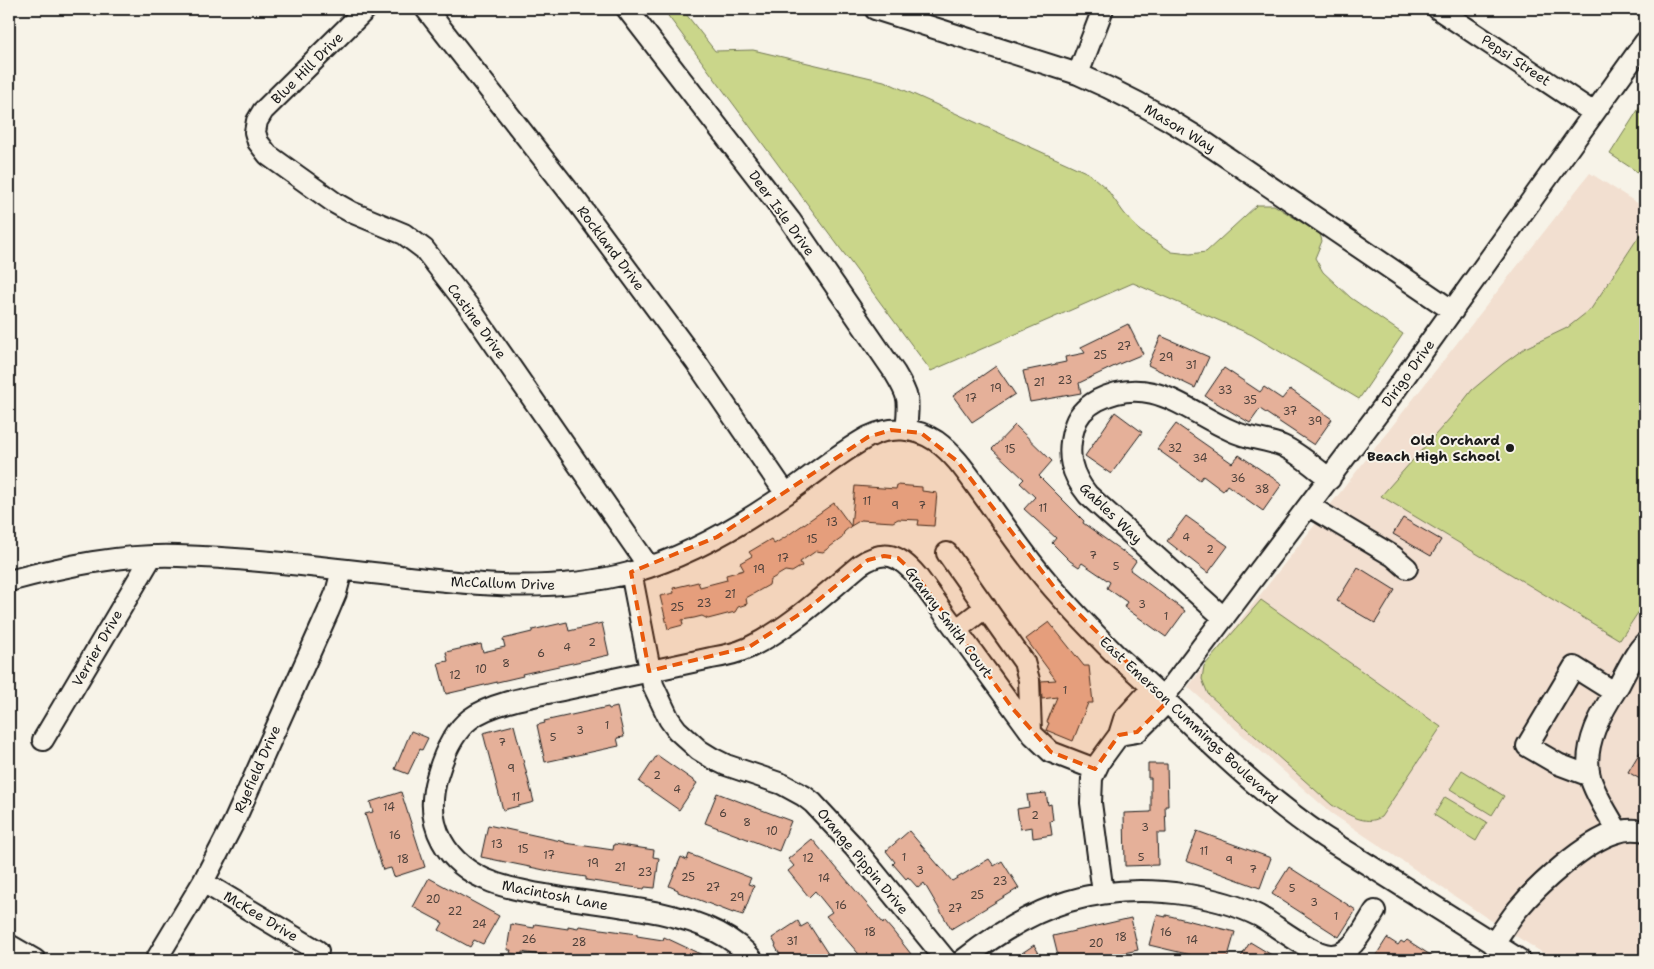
<svg xmlns="http://www.w3.org/2000/svg" width="1654" height="969" font-family="'Shantell Sans',sans-serif">
<style>
.built{fill:#f2dfd0}
.green{fill:#cad68a;stroke:#737953}
.building{fill:#e5b099;stroke:#1c1c1c}
.lines{fill:none;stroke-linecap:round;stroke-linejoin:round}
.minor-casing{stroke:#1c1c1c;stroke-width:24}
.minor{stroke:#f7f3e8;stroke-width:20}
.marked{fill:#e8590c;fill-opacity:0.2;stroke:#e8590c;stroke-width:4;stroke-dasharray:10 6;stroke-linejoin:round}
.poi-dot{fill:#1c1c1c;stroke:#f7f3e8;stroke-width:2}
.labels{text-anchor:middle;stroke-width:4;stroke-linejoin:round;paint-order:stroke}
.number-label{font-size:11px;fill:#4e413b}
.street-label{font-size:14px;fill:#1c1c1c;stroke:#f7f3e8}
.poi-label{font-size:14px;font-weight:bold;fill:#1c1c1c;stroke:#f7f3e8;text-anchor:end}
</style>
<rect width="100%" height="100%" fill="#f7f3e8"/>
<filter id="ink" filterUnits="userSpaceOnUse"><feTurbulence type="fractalNoise" baseFrequency=".02" numOctaves="2"/><feDisplacementMap in="SourceGraphic" scale="10" xChannelSelector="R" yChannelSelector="G"/><feConvolveMatrix kernelMatrix="1 2 1 2 8 2 1 2 1" color-interpolation-filters="sRGB"/></filter>
<g filter="url(#ink)">
<path class="built" d="M1590,173L1645,208V960H1554L1484,916L1331,813L1188,687Z"/>
<path class="green" d="M663,9H682L715,51L753,50L884,81L1088,173L1106,188L1124,213L1140,231L1172,252L1190,254L1206,252L1257,205H1274L1320,234L1322,241L1315,258L1323,272L1351,298L1403,334L1359,399L1252,335L1133,283L931,371Z
M1645,99V177L1610,154Z
M1645,227V602L1620,640L1381,496L1451,417L1472,390L1503,364L1525,348L1567,328L1591,309Z
M1261,600L1441,727L1381,817C1365,827 1346,813 1332,805L1208,694L1202,679L1204,666Z
M1462,770L1504,796L1492,815L1450,789Z
M1445,797L1487,822L1476,841L1434,815Z"/>
<path class="building" d="M1128,324L1143,354L1119,364L1079,383L1081,393L1030,402L1023,371L1066,362L1065,357L1085,353L1081,347Z
M1161,336L1209,357L1195,388L1148,365Z
M996,366L1015,394L972,422L953,396Z
M1224,368L1260,392L1264,387L1282,399L1290,389L1332,419L1314,445L1260,409L1250,423L1205,396Z
M1115,412L1142,432L1111,474L1085,456Z
M1176,424L1232,463L1239,455L1282,484L1263,511L1227,485L1223,491L1203,476L1200,480L1157,449Z
M1015,425L1052,461L1039,476L1084,521L1083,523L1136,561L1130,570L1185,611L1166,637L1124,607L1127,602L1107,588L1110,582L1082,563L1079,567L1070,561L1052,543L1056,538L1024,509L1035,497L1020,483L1024,479L992,449Z
M897,485L922,487V491L937,493L934,526L918,525L919,520L898,519L893,522L861,520L851,526L855,486L896,489Z
M834,503L851,526L844,532L842,538L823,552L816,551L800,562L802,566L792,572L785,571L770,580L769,585L746,598L747,604L738,607L735,612L708,619L702,616L694,618L682,620L683,625L668,629L660,596L674,593L673,588L698,582L700,587L727,580L726,575L744,570L740,563L752,556L749,552L771,539L774,544L784,538Z
M1186,516L1228,546L1208,573L1167,541Z
M1403,518L1441,540L1431,556L1393,534Z
M1358,567L1395,590L1375,623L1337,601Z
M567,622L569,631L602,623L609,655L522,674L523,676L446,694L438,663L448,661L446,652L481,644L483,652L505,647L503,639L532,632V630Z
M1049,622L1084,666H1089L1093,703H1088L1073,741L1046,730L1049,723L1047,722L1057,697L1042,699L1041,681L1056,680L1026,639Z
M608,707L609,709L617,707L624,737L617,738L619,746L545,762L537,725L545,723L544,721Z
M514,725L534,802L503,810L483,733Z
M411,731L428,738L422,750L420,749L408,774L395,769Z
M1645,744V782L1628,772Z
M657,755L697,783L679,810L639,782Z
M1148,764H1167L1168,806H1165L1166,833H1157L1158,865L1125,866L1124,813L1151,812V778H1148Z
M401,792L425,867L394,877L391,868L383,870L365,814L373,812L370,802Z
M717,793L791,821L779,851L705,823Z
M1046,793L1048,805L1051,804L1053,820L1050,821L1052,835L1033,838L1032,827L1020,829L1017,809L1029,807L1027,795Z
M488,825L565,842V843L613,850L614,844L654,850L653,857L659,858L655,888L645,887L644,889L586,880V877L554,872L481,857Z
M909,831L952,881L989,859L994,866L1002,861L1019,888L951,929L924,883L918,888L908,877L906,879L893,864L895,862L886,851Z
M1197,831L1271,858L1260,888L1186,861Z
M812,839L883,923L884,921L892,930L911,954L910,955L914,960H864L826,916L832,912L815,891L809,897L788,871L794,866L788,859Z
M689,854L751,878L748,884L754,886L743,915L733,912V913L702,901L678,892V890L669,886L681,857L687,860Z
M1289,867L1356,910L1339,937L1272,894Z
M429,878L499,916L483,944L474,940L470,947L439,930L443,923L413,907Z
M1157,915L1166,917V915L1235,932L1227,960H1211L1201,958L1200,960H1189L1191,955L1149,945Z
M1131,918L1138,950L1091,960H1059L1053,936Z
M798,921L801,927L808,923L832,960H783L775,946L776,945L772,938Z
M511,924L534,928L535,924L568,929V926L578,928L579,926L637,934V936L663,940L664,937L713,960H564V959L522,952V955L510,953L511,950H507Z
M1387,938L1398,945L1401,941L1404,943L1407,940L1438,960H1373Z
M1250,942L1280,960H1239Z
M1034,945L1043,960H1027L1022,953Z"/>
<g class="lines">
<defs>
<path id="minor" d="M366,9L263,111L257,121L255,132L258,142L268,155L335,203L351,212L404,234L424,249L469,307L649,567
M426,9L578,203L696,362L786,494
M627,9L790,220L895,373C910,398 909,400 906,430
M875,9L1078,74C1120,92 1159,113 1197,137L1453,311
M1438,9L1594,113
M1078,74L1103,9
M1309,506L1393,556L1407,568
M947,553L1024,662L1029,680L1031,732
M631,572L653,685L669,719L677,730L699,750L712,758L726,765L782,784L804,796L813,803L854,847L946,960
M9,581C64,566 121,554 178,556C249,558 320,567 391,575C474,585 551,594 633,572C688,557 740,526 786,494C813,475 839,453 868,437C890,426 915,427 936,441C957,456 970,478 985,498C1005,526 1024,554 1046,580C1068,606 1092,631 1116,655C1132,669 1148,683 1163,698C1214,748 1265,797 1324,837L1520,960
M1224,618L1088,495C1071,474 1066,455 1074,428C1077,415 1087,406 1098,400C1151,373 1186,411 1232,431C1248,439 1266,439 1283,446C1300,454 1315,468 1330,479
M956,630L986,607
M1163,698L1386,403L1645,42
M1119,735L1137,732L1167,702
M43,740L152,556
M1590,776L1558,764L1527,746L1574,667L1614,692
M1618,832C1609,815 1596,797 1590,777C1582,745 1602,711 1619,685C1626,672 1635,652 1645,643
M203,882L318,951
M1103,893L1091,803L1092,778L1100,761L1119,735L1124,719L1152,688
M1493,944C1502,932 1509,920 1518,909C1538,885 1585,842 1615,833C1625,829 1635,829 1645,831
M9,945L35,960
M156,960L203,882L234,822L328,612L336,593L342,570
M753,960C732,933 692,920 660,913C616,904 572,901 529,892C516,889 504,887 492,882C446,865 423,825 437,777C443,756 452,733 470,719C492,702 539,695 567,689C615,679 663,668 711,658C724,656 737,653 748,648C790,628 825,594 860,565C885,548 899,555 917,576L1033,735L1051,752L1095,769
M963,960C1034,904 1098,881 1189,895C1213,899 1237,905 1259,916C1276,925 1313,956 1332,955C1353,954 1364,928 1375,911"/>
</defs>
<use href="#minor" class="minor-casing"/>
<use href="#minor" class="minor"/>
</g>
</g>
<path class="marked" d="M891,430L921,433L957,461L1061,596L1167,702L1137,732L1119,735L1095,769L1051,752L1013,709L917,576L898,558L884,556L868,560L806,610L749,647L649,671L631,572L717,537L868,437Z"/>
<circle class="poi-dot" cx="1510" cy="448" r="5"/>
<g class="labels">
<g class="number-label">
<text x="1124" y="350">27</text>
<text x="1100" y="359">25</text>
<text x="1166" y="361">29</text>
<text x="1191" y="369">31</text>
<text x="1065" y="384">23</text>
<text x="1039" y="386">21</text>
<text x="996" y="392">19</text>
<text x="1225" y="394">33</text>
<text x="971" y="402">17</text>
<text x="1250" y="404">35</text>
<text x="1290" y="415">37</text>
<text x="1315" y="425">39</text>
<text x="1175" y="452">32</text>
<text x="1010" y="453">15</text>
<text x="1200" y="462">34</text>
<text x="1238" y="482">36</text>
<text x="1262" y="493">38</text>
<text x="867" y="505">11</text>
<text x="895" y="509">9</text>
<text x="922" y="509">7</text>
<text x="1043" y="512">11</text>
<text x="832" y="526">13</text>
<text x="1186" y="541">4</text>
<text x="812" y="543">15</text>
<text x="1210" y="553">2</text>
<text x="1093" y="559">7</text>
<text x="783" y="562">17</text>
<text x="1116" y="570">5</text>
<text x="759" y="573">19</text>
<text x="730" y="598">21</text>
<text x="704" y="607">23</text>
<text x="1142" y="608">3</text>
<text x="677" y="611">25</text>
<text x="1166" y="620">1</text>
<text x="592" y="646">2</text>
<text x="567" y="651">4</text>
<text x="541" y="657">6</text>
<text x="506" y="667">8</text>
<text x="481" y="673">10</text>
<text x="455" y="679">12</text>
<text x="1065" y="694">1</text>
<text x="607" y="729">1</text>
<text x="580" y="734">3</text>
<text x="553" y="741">5</text>
<text x="502" y="746">7</text>
<text x="511" y="772">9</text>
<text x="657" y="779">2</text>
<text x="677" y="793">4</text>
<text x="516" y="801">11</text>
<text x="389" y="811">14</text>
<text x="723" y="817">6</text>
<text x="1035" y="819">2</text>
<text x="747" y="826">8</text>
<text x="1145" y="831">3</text>
<text x="772" y="835">10</text>
<text x="395" y="839">16</text>
<text x="497" y="848">13</text>
<text x="523" y="853">15</text>
<text x="1204" y="855">11</text>
<text x="549" y="859">17</text>
<text x="904" y="861">1</text>
<text x="1141" y="861">5</text>
<text x="808" y="862">12</text>
<text x="403" y="863">18</text>
<text x="1229" y="864">9</text>
<text x="593" y="867">19</text>
<text x="620" y="871">21</text>
<text x="1253" y="873">7</text>
<text x="920" y="874">3</text>
<text x="645" y="876">23</text>
<text x="688" y="881">25</text>
<text x="824" y="882">14</text>
<text x="1000" y="885">23</text>
<text x="713" y="891">27</text>
<text x="1292" y="892">5</text>
<text x="977" y="899">25</text>
<text x="737" y="901">29</text>
<text x="433" y="903">20</text>
<text x="1314" y="906">3</text>
<text x="841" y="909">16</text>
<text x="955" y="912">27</text>
<text x="455" y="915">22</text>
<text x="1336" y="920">1</text>
<text x="479" y="928">24</text>
<text x="870" y="936">18</text>
<text x="1166" y="936">16</text>
<text x="1121" y="941">18</text>
<text x="529" y="943">26</text>
<text x="1192" y="944">14</text>
<text x="792" y="945">31</text>
<text x="579" y="946">28</text>
<text x="1096" y="947">20</text>
</g>
<g class="street-label">
<text transform="translate(1516 60) rotate(34)" y="5">Pepsi Street</text>
<text transform="translate(307 68) rotate(-45)" y="5">Blue Hill Drive</text>
<text transform="translate(1180 128) rotate(31)" y="5">Mason Way</text>
<text transform="translate(782 213) rotate(54)" y="5">Deer Isle Drive</text>
<text transform="translate(611 248) rotate(53)" y="5">Rockland Drive</text>
<text transform="translate(477 321) rotate(54)" y="5">Castine Drive</text>
<text transform="translate(1408 373) rotate(-54)" y="5">Dirigo Drive</text>
<text transform="translate(1111 513) rotate(44)" y="5">Gables Way</text>
<text transform="translate(503 583) rotate(2)" y="5">McCallum Drive</text>
<text transform="translate(949 622) rotate(53)" y="5">Granny Smith Court</text>
<text transform="translate(97 648) rotate(-60)" y="5">Verrier Drive</text>
<text transform="translate(1189 720) rotate(43)" y="5">East Emerson Cummings Boulevard</text>
<text transform="translate(257 769) rotate(-66)" y="5">Ryefield Drive</text>
<text transform="translate(863 861) rotate(50)" y="5">Orange Pippin Drive</text>
<text transform="translate(555 895) rotate(11)" y="5">Macintosh Lane</text>
<text transform="translate(261 916) rotate(31)" y="5">McKee Drive</text>
</g>
<g class="poi-label">
<text x="1500" y="445">Old Orchard<tspan x="1500" dy="16">Beach High School</tspan></text>
</g>
</g>
<rect width="1654" height="969" fill="none" stroke="#f7f3e8" stroke-width="30"/>
<rect x="15" y="15" width="1624" height="939" fill="none" stroke="#1c1c1c" stroke-width="2" filter="url(#ink)"/>
</svg>
